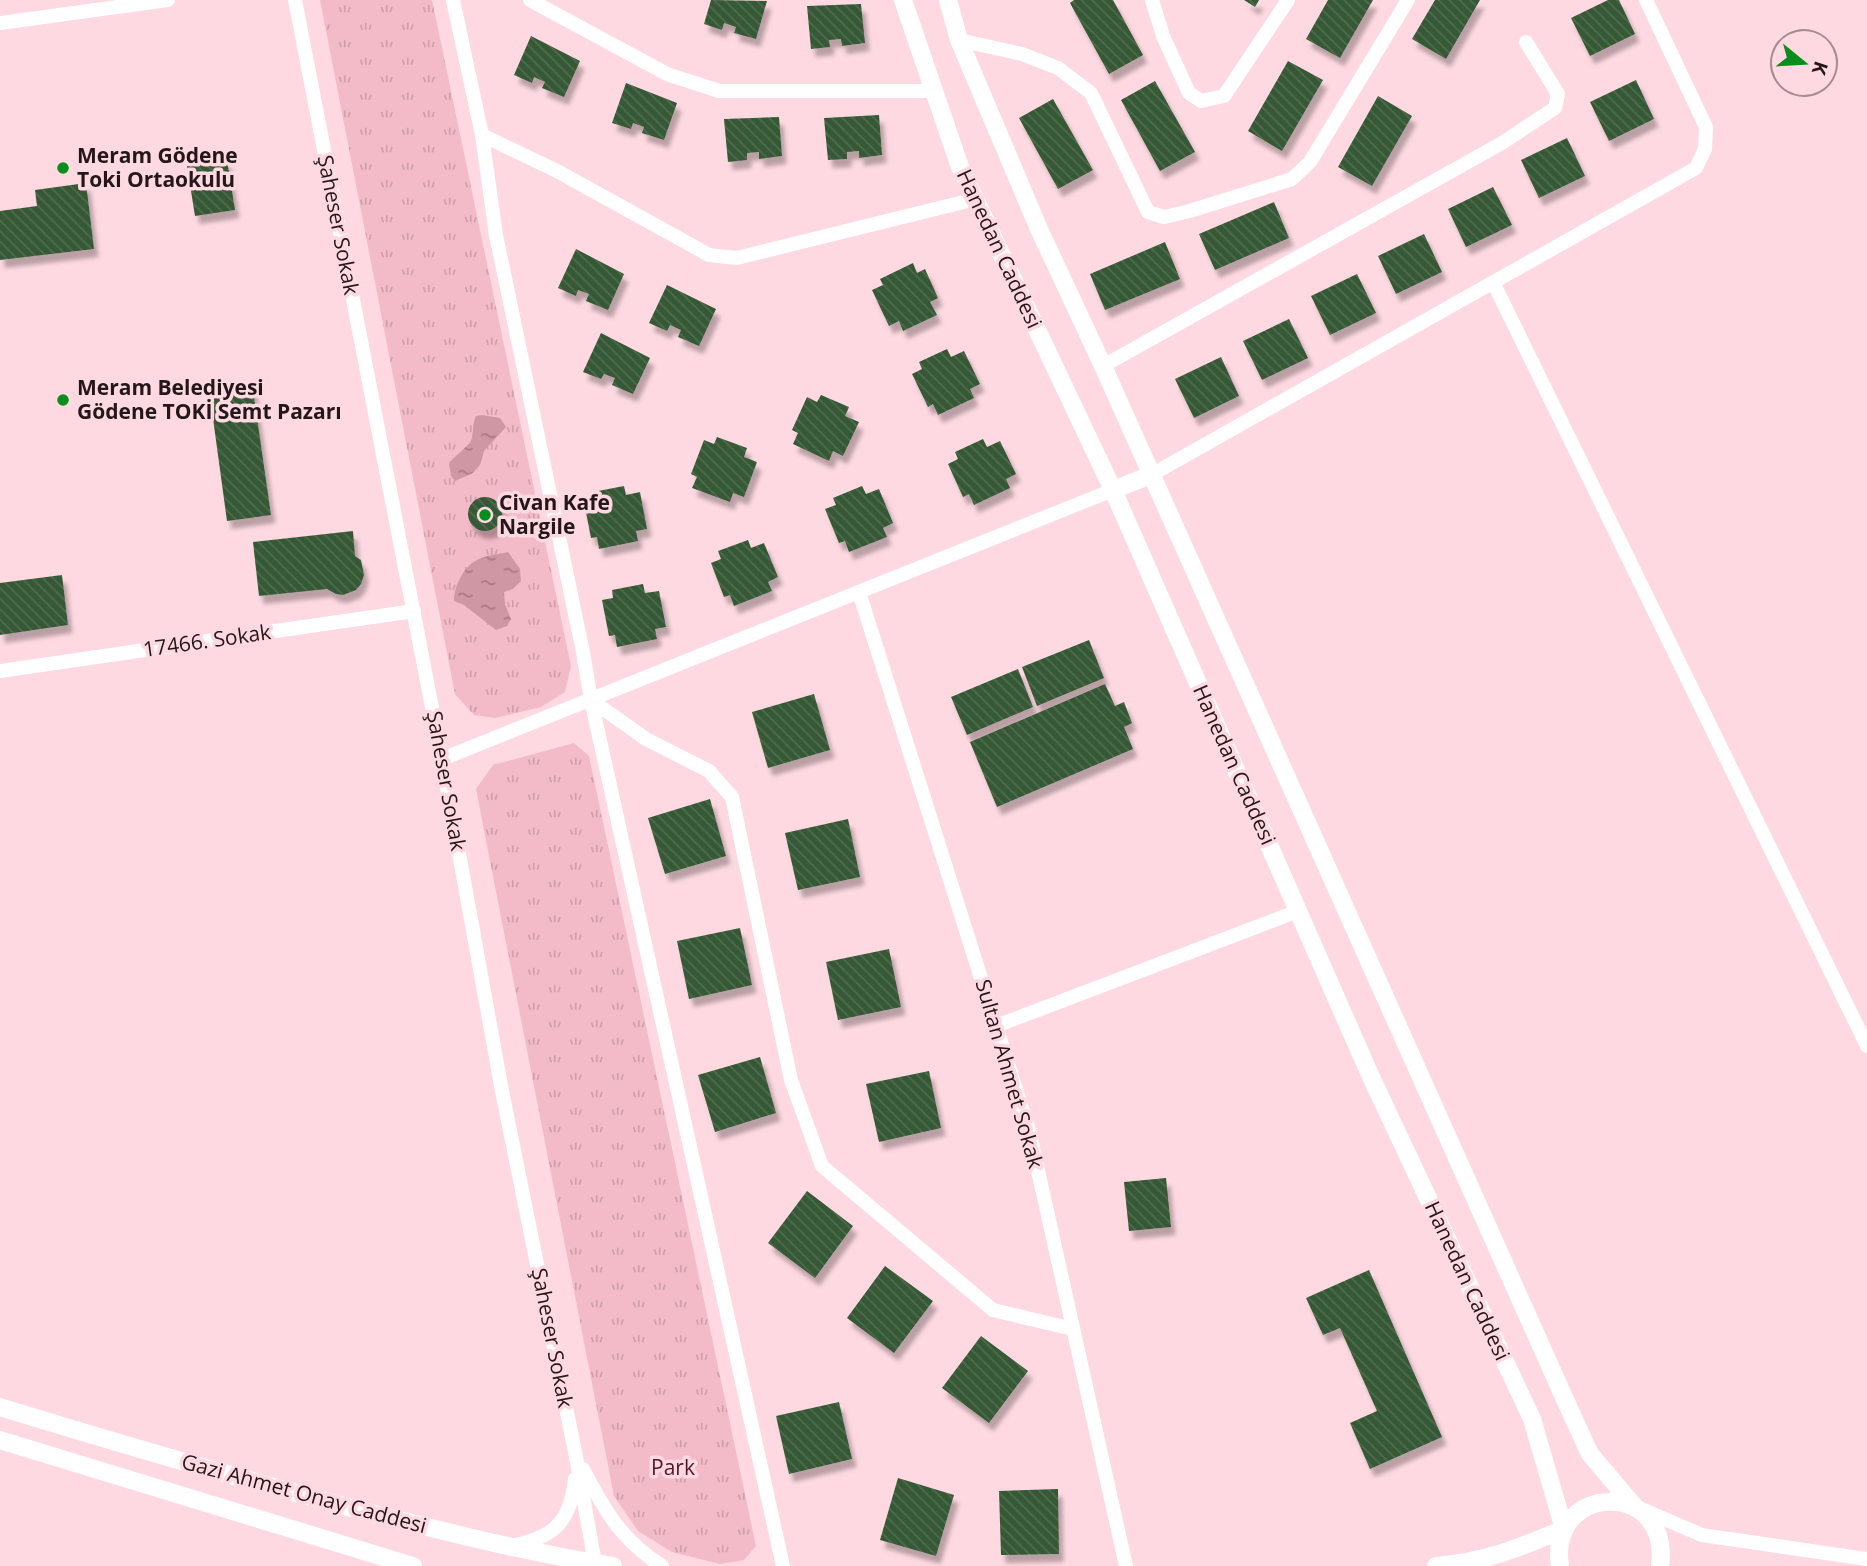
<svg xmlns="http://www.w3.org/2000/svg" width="1867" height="1566" font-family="'Open Sans',sans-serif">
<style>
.park{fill:url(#park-tufts)}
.water{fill:url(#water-ripples)}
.building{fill:url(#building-back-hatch);filter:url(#shadow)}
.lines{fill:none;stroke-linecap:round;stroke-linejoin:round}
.minor{stroke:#fff;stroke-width:14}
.tertiary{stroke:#fff;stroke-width:18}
.poi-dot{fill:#078e1d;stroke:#fed9e1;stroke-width:2.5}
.labels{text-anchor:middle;stroke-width:7;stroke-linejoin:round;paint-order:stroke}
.poi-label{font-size:21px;font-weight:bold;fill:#24171a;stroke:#fed9e1;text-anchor:start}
.street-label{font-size:21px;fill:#24171a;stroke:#fed9e1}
.park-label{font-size:21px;fill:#57142b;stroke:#fed9e1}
</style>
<defs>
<pattern id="park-tufts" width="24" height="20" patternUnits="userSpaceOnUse" patternTransform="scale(1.75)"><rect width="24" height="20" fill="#f2bbc7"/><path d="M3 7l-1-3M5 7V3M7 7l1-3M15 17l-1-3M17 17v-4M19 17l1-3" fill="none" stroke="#cfa0aa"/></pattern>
<pattern id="water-ripples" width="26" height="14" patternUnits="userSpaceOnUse" patternTransform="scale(1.75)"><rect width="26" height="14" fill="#cf96a3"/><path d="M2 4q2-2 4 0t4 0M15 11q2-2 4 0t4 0" fill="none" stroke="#a87984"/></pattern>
<pattern id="building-back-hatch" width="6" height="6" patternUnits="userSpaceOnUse" patternTransform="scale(1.75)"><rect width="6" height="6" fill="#355835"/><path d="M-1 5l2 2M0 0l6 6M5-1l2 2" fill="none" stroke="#506b50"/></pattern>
<filter id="shadow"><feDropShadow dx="4.5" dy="8" stdDeviation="2" flood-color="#0004"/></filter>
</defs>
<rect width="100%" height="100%" fill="#fed9e1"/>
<path class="park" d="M320,0H432L571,666L565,692L541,707L495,718L474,715L455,694Z
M574,743L589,756L756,1546L744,1560L720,1564L672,1552L638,1531L614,1496L476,789L493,765Z"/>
<path class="water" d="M482,415L500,418L506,427L484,451L480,465L473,473L455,481L451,476L449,463C454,457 468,446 471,441C474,433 472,424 476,416Z
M508,552L520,569L521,581L513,589L504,592L505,604L511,619L507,626L496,630L464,605L454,601C454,586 464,565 479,559C488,555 499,554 508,552Z"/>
<path class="building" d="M711,0L767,1L756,39L734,33L736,27L724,23L722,30L704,24Z
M1074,0H1113L1143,55L1109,74L1070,3Z
M1244,0H1259L1255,7Z
M1328,0H1373L1340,58L1306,39Z
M1435,0H1480L1446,59L1412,39Z
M1608,0H1619L1635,34L1590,56L1571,18Z
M861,4L865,43L842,46L841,39L829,40L830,47L811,49L807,6Z
M531,36L580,61L564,97L542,88L545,82L534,77L532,83L514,75Z
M1288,61L1323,80L1282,151L1248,131Z
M1636,80L1654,119L1609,141L1590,102Z
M1155,81L1195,152L1160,171L1121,100Z
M626,83L677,103L664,140L642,133L644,127L633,123L631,129L612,123Z
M1378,96L1412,116L1372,186L1338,167Z
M1053,99L1093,170L1058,189L1019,118Z
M879,115L882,155L859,158V151L847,152V159L828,160L824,118Z
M779,117L782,156L759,159V152L747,153V160L728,162L724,119Z
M1567,138L1585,176L1539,198L1521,160Z
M227,160L235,210L195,216L187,166Z
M86,183L94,249L0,260V211L37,206L35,190Z
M1493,187L1512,225L1466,247L1448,209Z
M1274,202L1289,238L1215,270L1199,234Z
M1424,234L1442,272L1396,294L1378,256Z
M1165,242L1180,279L1105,310L1090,274Z
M576,249L624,274L608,310L586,301L589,294L578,290L576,296L558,288Z
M913,263L917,273L925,269L938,298L930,302L937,315L903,331L899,321L889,326L872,290L883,285L880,279Z
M1357,274L1376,313L1330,335L1311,296Z
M667,285L716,309L699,346L678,337L681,330L670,325L667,331L649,323Z
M1289,319L1308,358L1262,380L1243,341Z
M601,333L650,358L633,394L612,385L615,378L604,374L601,379L583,372Z
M947,349L951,357L964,351L980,384L970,389L974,398L938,415L933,404L928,407L912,374L922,369L919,362Z
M1221,357L1239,396L1194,418L1175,379Z
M252,383L271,515L227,521L209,389Z
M821,395L849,407L845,416L859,422L843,456L833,451L829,461L793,444L798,433L792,430L807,397L817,402Z
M717,437L747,448L744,457L757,462L744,497L733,493L730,502L692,488L697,477L691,474L704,440L714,444Z
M983,439L987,447L1000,441L1016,474L1006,479L1010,488L974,505L969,494L963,497L948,464L958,459L955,452Z
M624,486L626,495L640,492L647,529L636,531L638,541L599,549L597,537L591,538L584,502L595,500L593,492Z
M862,486L866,494L879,489L893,523L883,528L887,537L849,552L845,541L839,543L825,509L836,505L833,498Z
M468 514a17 17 0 1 1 34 0a17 17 0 1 1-34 0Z
M353,531L355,556L361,560L364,575L361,584L356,590L343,595L336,594L327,589L259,596L253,542Z
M748,540L751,548L764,543L778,577L768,582L772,591L734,606L730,595L724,597L711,563L721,559L718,551Z
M62,575L68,625L0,635V583Z
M643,584L645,593L659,591L666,627L655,629L657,639L617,647L615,635L609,636L602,600L613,598L612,590Z
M1089,640L1104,678L1037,706L1022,667Z
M1018,669L1033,707L967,735L951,697Z
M1105,684L1115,706L1124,702L1132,723L1124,727L1133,749L997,807L970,742Z
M814,694L830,750L768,768L752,712Z
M710,799L726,856L665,874L648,818Z
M848,819L860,877L798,890L785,833Z
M740,928L752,985L689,999L677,941Z
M889,949L901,1007L838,1020L826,962Z
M760,1057L776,1113L715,1132L698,1075Z
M929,1071L941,1128L879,1142L866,1084Z
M1166,1178L1171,1227L1129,1231L1124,1182Z
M807,1191L853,1226L815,1278L768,1243Z
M885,1266L933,1301L894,1353L847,1318Z
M1369,1270L1442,1437L1370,1469L1350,1423L1377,1411L1340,1328L1323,1335L1306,1298Z
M981,1336L1028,1371L989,1423L942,1388Z
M839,1402L852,1459L789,1474L776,1416Z
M898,1478L954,1495L936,1556L880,1540Z
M1058,1489L1059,1554L1001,1555L999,1491Z"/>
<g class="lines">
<path class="minor" d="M295,0L442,759L502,1091L576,1457L595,1563
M453,0L482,135L496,235L583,652L591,700L783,1566
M530,0L667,74L719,91H934
M1152,0L1163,36L1189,93L1201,101L1224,96L1288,0
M0,23L168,0
M959,40L1022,54L1058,68L1091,93L1148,212L1164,217L1190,211L1292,179L1310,162L1408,0
M482,135L557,171L709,255L737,258L976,199
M1493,282L1867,1046
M1103,366L1502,143L1555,108L1558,94L1526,42
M1151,475L1696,168L1705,149L1706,127L1646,0
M859,592L1029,1130L1126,1566
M0,671L414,611
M591,700L646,739L709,771L732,797L791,1080L822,1166L993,1310L1073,1329
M442,759L1113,490
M996,1026L1298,911
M583,1469C605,1511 621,1540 662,1566
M1641,1509L1702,1535L1867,1559
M511,1547C522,1543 538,1540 548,1533C567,1522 573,1499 575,1479"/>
<path class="tertiary" d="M903,0L960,167L1113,490L1371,1077L1532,1419L1564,1529
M948,0L959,40L1039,229L1103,366L1567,1404L1590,1454L1635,1507
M1113,490L1151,475
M0,1407C121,1444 241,1479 363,1511C446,1532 529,1553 613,1566
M0,1440L413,1566
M1436,1566C1485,1562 1519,1548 1564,1529
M1560,1566C1547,1482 1672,1479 1660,1566"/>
</g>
<g class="poi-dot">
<circle cx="63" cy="168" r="7"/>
<circle cx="63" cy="400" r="7"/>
<circle cx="485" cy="515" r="7"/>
</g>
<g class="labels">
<g class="poi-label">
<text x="77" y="163">Meram Gödene<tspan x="77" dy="24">Toki Ortaokulu</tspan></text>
<text x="77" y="395">Meram Belediyesi<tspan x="77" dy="24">Gödene TOKİ Semt Pazarı</tspan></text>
<text x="499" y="510">Civan Kafe<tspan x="499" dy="24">Nargile</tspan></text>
</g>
<g class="street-label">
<text transform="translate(338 225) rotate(79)" y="7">Şaheser Sokak</text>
<text transform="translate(999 249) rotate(65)" y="7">Hanedan Caddesi</text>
<text transform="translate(207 641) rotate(-8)" y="7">17466. Sokak</text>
<text transform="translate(1234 765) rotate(66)" y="7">Hanedan Caddesi</text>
<text transform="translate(446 781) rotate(80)" y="7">Şaheser Sokak</text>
<text transform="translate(1009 1074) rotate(74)" y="7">Sultan Ahmet Sokak</text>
<text transform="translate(1467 1281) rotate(65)" y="7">Hanedan Caddesi</text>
<text transform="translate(552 1338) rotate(79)" y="7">Şaheser Sokak</text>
<text transform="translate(304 1494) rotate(15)" y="7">Gazi Ahmet Onay Caddesi</text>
</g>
<g class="park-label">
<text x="673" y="1475">Park</text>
</g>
</g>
<g transform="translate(1804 63) rotate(108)"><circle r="33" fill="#fed9e1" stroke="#a78b91" stroke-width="2"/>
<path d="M0-5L12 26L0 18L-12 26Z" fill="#078e1d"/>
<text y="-10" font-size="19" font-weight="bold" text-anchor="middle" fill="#24171a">K</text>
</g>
</svg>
